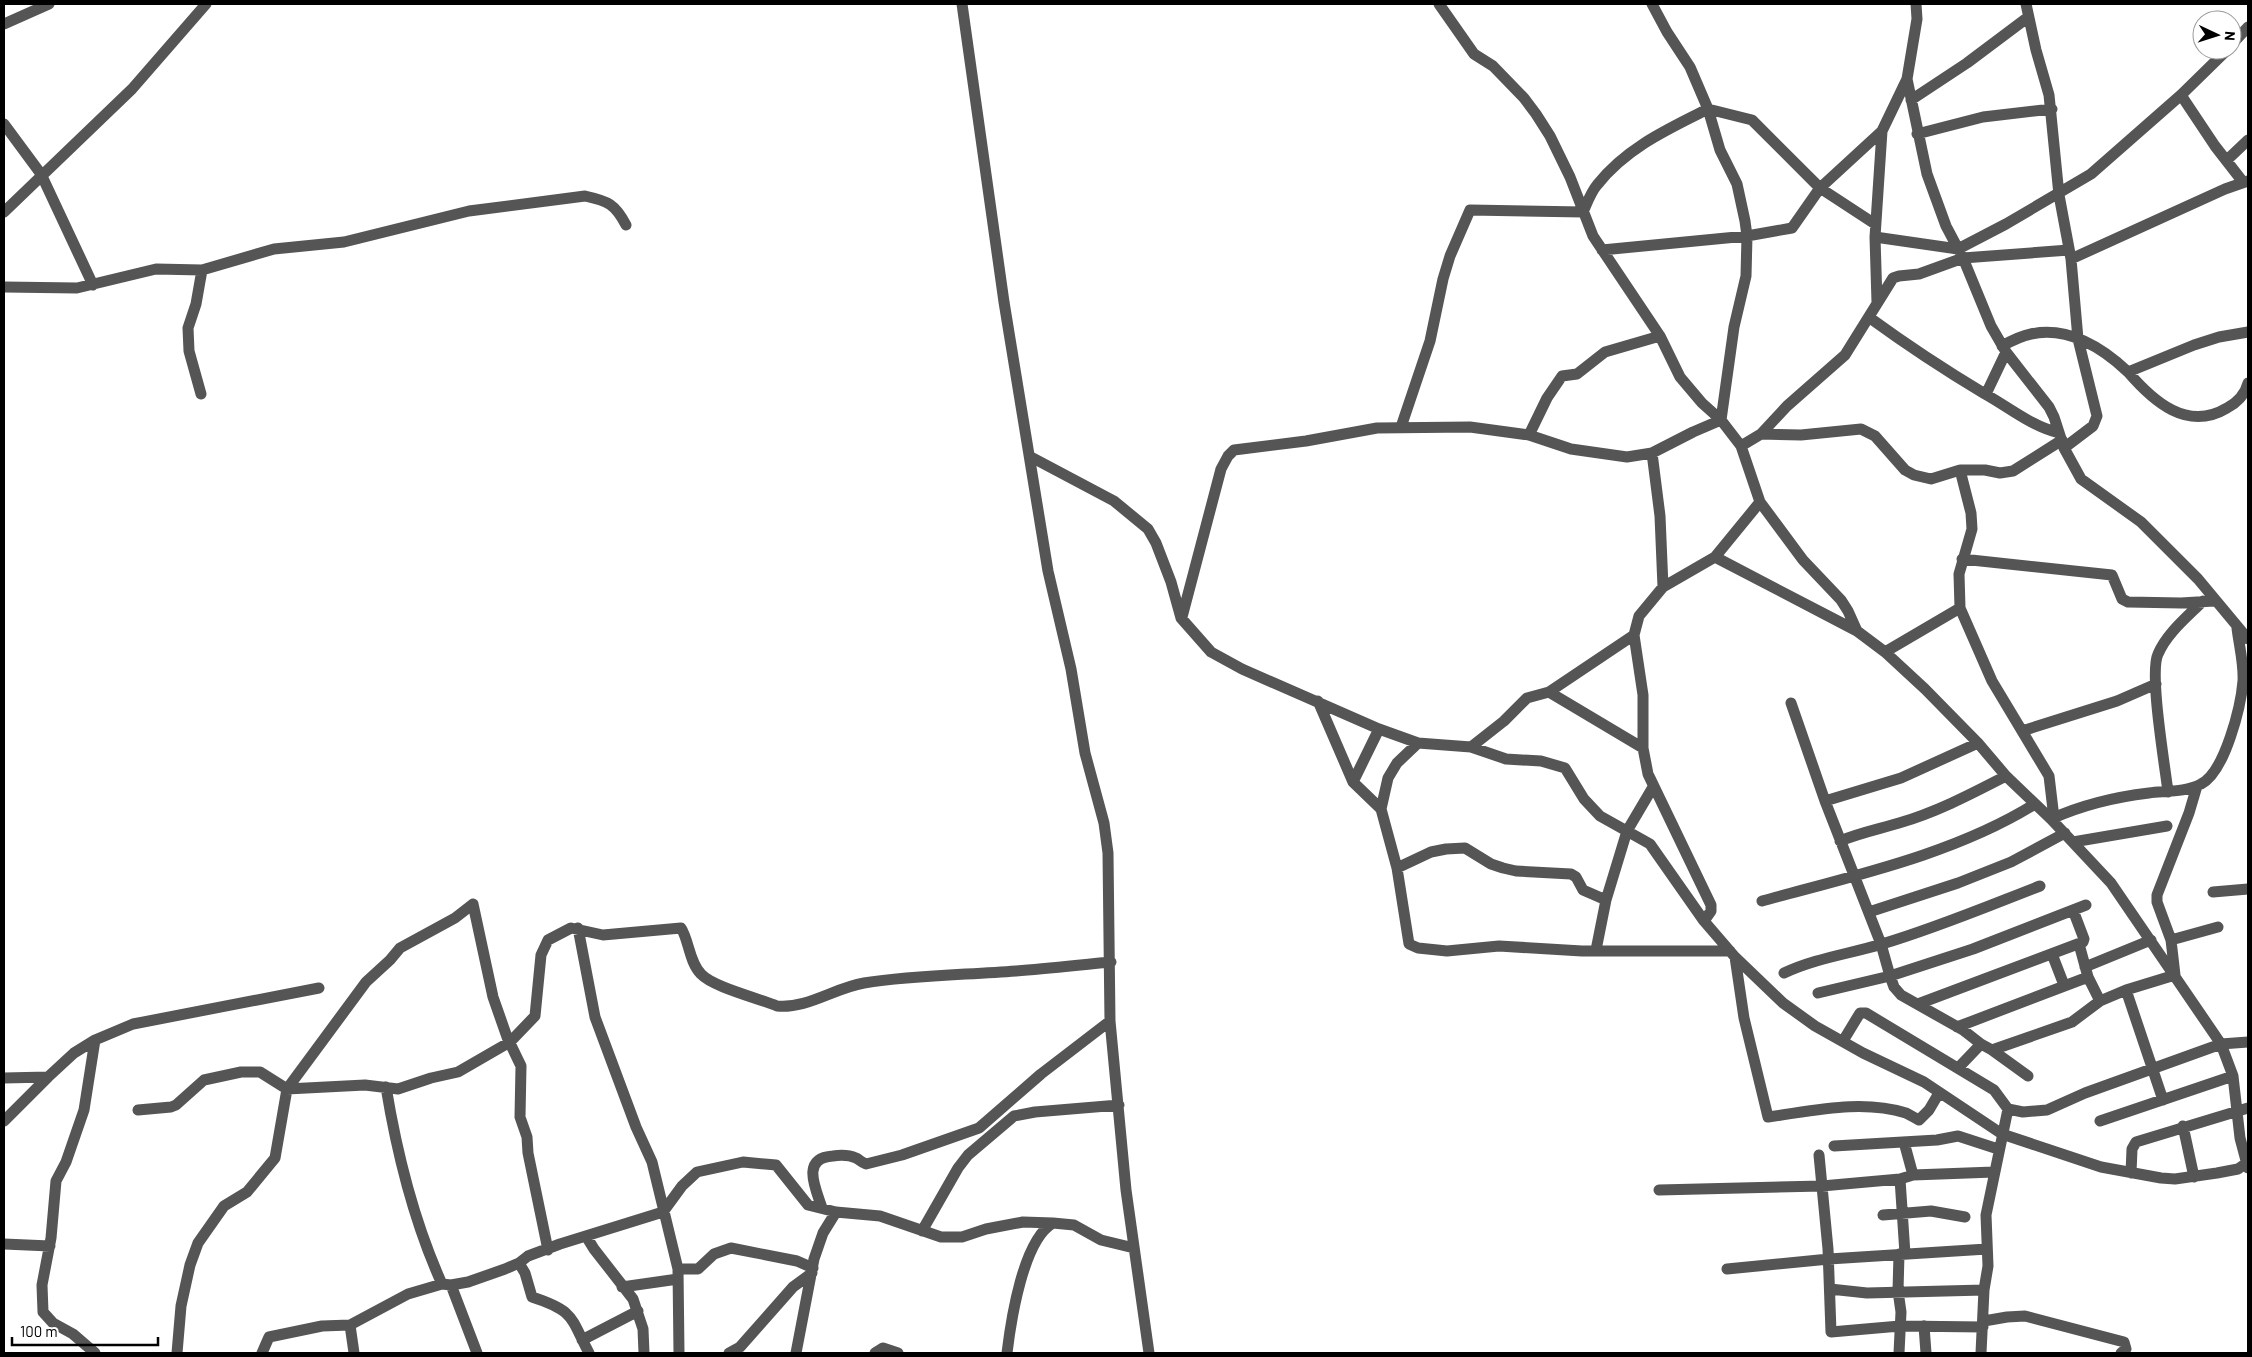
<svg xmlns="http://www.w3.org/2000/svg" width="2252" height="1357" font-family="Barlow,sans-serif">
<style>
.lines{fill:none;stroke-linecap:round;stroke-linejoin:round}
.minor{stroke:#555;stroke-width:11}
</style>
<rect width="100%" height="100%" fill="#fff"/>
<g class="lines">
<path class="minor" d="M962,4L1004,302L1048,571L1071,669L1085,753L1104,823L1108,853L1110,1021L1126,1190L1149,1353
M1652,4L1667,32L1690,67L1708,109L1720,150L1737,184L1745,221L1747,236L1746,276L1734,327L1721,420L1741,446L1760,502L1803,560L1841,600L1848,611L1857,631L1885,652L1925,689L1978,743L2006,776L2051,819C2082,805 2115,797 2149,793C2166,791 2186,792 2201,784C2225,772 2241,706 2243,681C2244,664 2239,645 2237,628
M1916,4L1917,19L1907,79L1927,174L1946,226L1963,258L1991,326L2006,352L2049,407L2054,417L2064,448L2081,479L2141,522L2198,579L2248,639
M2026,4L2036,50L2049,95L2059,195L2071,259L2078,339L2097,416L2093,426L2064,448
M4,24L49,4
M2232,44L2248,27
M2181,95L2215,146L2243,182
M1911,100L1967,63L2027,18
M4,124L41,174L93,285
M1882,131L1875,237L1958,249L2006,224L2091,174L2181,95L2227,50
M1917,134L1983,117L2052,109
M2227,160L2248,140
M4,212L132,89L206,4
M1875,237L1877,302
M1602,250L1747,236L1792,228L1820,188L1882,131L1907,79
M2071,259L2225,189L2248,181
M4,287L77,288L156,269L202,270
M1870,318C1907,345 1945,370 1985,394C2010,408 2031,426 2059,433
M2002,346C2011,341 2021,336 2031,334C2068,326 2103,348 2128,372L2194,345L2219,337L2248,332
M2128,372C2153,401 2187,432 2227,408C2238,402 2245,395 2248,383
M201,394L189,351L188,328L196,304L202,270L274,249L344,242L469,211L585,196C608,201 615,204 626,225
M1986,394L2006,352
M1401,427L1430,341L1443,279L1450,256L1470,210L1583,212C1587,203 1591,192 1597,185C1626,148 1668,129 1708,109L1752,120L1820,188L1875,224
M1761,434L1801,435L1861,429L1875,436L1905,470L1914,475L1931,479L1960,470L1971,513L1972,529L1959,574L1960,608L1992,681L2049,776L2054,818
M1529,435L1547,398L1562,376L1577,374L1605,352L1660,336
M1741,446L1761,434L1787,406L1845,355L1893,278L1899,276L1919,274L1963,258L2069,250
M1652,453L1660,516L1663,587
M1031,457L1114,501L1148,529L1156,543L1171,582L1181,618L1211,652L1242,669L1379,729L1418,743L1471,747L1506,759L1541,761L1565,768L1584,799L1600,816L1650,844L1704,921L1735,957L1783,1003L1815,1026L1863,1053L1924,1082L2002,1134L2101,1167L2161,1178L2175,1179L2217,1173L2238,1169L2248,1162
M1960,470H1985L2000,473L2013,471L2062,440
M1715,557L1857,631
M1962,559L2112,575L2122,599L2128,602L2181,603L2214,601
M1182,617L1221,469L1228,456L1234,450L1306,441L1377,428L1470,427L1529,435L1571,449L1627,457L1652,453L1693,432L1721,420L1702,403L1680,377L1660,336L1593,236L1570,177L1550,136L1536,114L1524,98L1493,66L1474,54L1439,4
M1634,635L1643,695V748L1648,774L1711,905V911L1704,921
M1885,652L1960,608
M1549,692L1643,748
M1318,701L1353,782L1381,809
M1791,703L1825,801L1881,944L1890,976L1894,987L1901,995L1963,1030L1981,1044
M2022,731L2117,701L2156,684
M1418,743L1397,763L1388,778L1381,809L1397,868L1409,944L1418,948L1447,951L1499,946L1582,951H1730
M1471,747L1504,721L1527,698L1549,692L1634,635L1639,616L1663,587L1715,557L1760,502
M1353,782L1379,729
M2168,792C2165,766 2149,673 2158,654C2167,633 2187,617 2203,601
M1825,801L1901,778L1978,743
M2051,819L2111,883L2221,1044L2233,1076L2240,1138L2248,1168
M1840,841C1859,833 1879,829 1899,823C1937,812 1971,794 2006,776
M2073,842L2167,826
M1397,868L1431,852L1446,849L1465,848L1491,864L1503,868L1516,871L1571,874L1576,877L1583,890L1606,900
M2213,892L2248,889
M1762,901C1853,876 1955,854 2035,804
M1869,912L1958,883L2011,862L2065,833
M578,928L595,1017L636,1127L652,1162L678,1269L679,1353
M2171,940L2218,927
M2079,944L2088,977L2100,1001
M1596,950L1606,900L1627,831L1653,787
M2052,954L2064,985
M1735,957L1744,1018L1768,1117C1813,1111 1861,1099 1906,1113C1910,1115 1915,1118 1919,1120L1929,1110L1939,1093
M2085,967L2151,940
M1784,973C1816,958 1849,954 1882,944C1936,928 1988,906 2040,886
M2126,990L2163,1100
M1818,993L1890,976L1973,949L2086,905
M1918,1004L2083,942L2084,939L2073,910
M1957,1027L2088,977
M95,1040L84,1110L66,1162L56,1181L51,1238L42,1285L43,1312L53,1323L73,1334L95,1353
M1843,1041L1860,1013H1866L1994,1090L2008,1109
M1992,1050L2028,1076
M1959,1067L1981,1044L1992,1050L2072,1022L2100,1001L2126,990L2175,975L2171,940L2157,902V895L2189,813L2197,786
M4,1078L48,1077
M386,1087C397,1154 414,1222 442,1284
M138,1110L171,1107L176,1105L204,1080L241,1072H260L287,1089L365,1085L398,1089L431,1078L458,1072L510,1042L535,1016L541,955L548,940L571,928L603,935L681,928C689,940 689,962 701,974C713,987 758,998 777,1006C807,1009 834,988 864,983C915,975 965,975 1016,971C1047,969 1079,965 1111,962
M4,1121L48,1077L74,1053L95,1040L133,1024L319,988
M2100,1121L2233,1076
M2183,1126L2194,1177
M1904,1142L1913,1175
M1834,1146L1937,1140L1958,1136L1998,1149
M1819,1155L1828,1249L1831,1332L1900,1326L1983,1327
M2131,1173L2132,1149L2136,1142L2248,1108
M1900,1179L1905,1254
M1659,1190L1822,1186L1900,1179L1913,1175L1994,1172
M822,1208C816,1189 800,1158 833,1156C840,1155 849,1155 856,1158C860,1160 861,1162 866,1164L902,1155L979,1128L1041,1074L1110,1021
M1883,1215L1931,1211L1965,1217
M922,1231L958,1168L968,1155L1014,1116L1035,1112L1119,1105
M586,1236L594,1249L633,1299L643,1329L644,1353
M4,1244L50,1246
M519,1263L525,1273L532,1297C575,1311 570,1317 589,1353
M678,1269H698L714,1254L731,1248L797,1261L813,1268
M1727,1269L1829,1259L1987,1249
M451,1285L477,1353
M622,1287L678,1279
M1830,1289L1867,1293L1984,1290
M1984,1321L2007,1317L2025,1316L2124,1342L2126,1349L2121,1353
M350,1325L354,1353
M1924,1326L1926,1353
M582,1340L638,1311
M177,1353L181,1306L190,1265L198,1243L224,1206L247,1192L275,1158L287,1089L366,982L390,960L400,948L455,918L473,904L493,997L507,1037L521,1066L520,1117L527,1137L528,1153L548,1250
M262,1353L269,1337L322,1326L350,1325L408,1294L442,1284L451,1285L468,1282L505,1269L519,1263L528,1256L560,1244L663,1212L682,1186L697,1172L743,1162L776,1165L808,1205L836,1212L880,1216L941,1237H962L986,1229L1023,1222L1053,1223L1074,1225L1101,1240L1134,1248
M729,1353L740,1347L793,1287L812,1273
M796,1353L814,1259L823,1233L836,1212
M875,1353L883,1348L898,1353
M1007,1353C1011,1320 1023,1240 1053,1223
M1899,1353L1901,1312L1898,1291L1899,1254
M1981,1353L1984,1290L1988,1266L1986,1215L2008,1109L2023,1112L2047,1110L2085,1093L2221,1044L2248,1042"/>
</g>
<rect width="2252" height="1357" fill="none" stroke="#000000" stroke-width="10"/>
<g transform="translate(2217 35) rotate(94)"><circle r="24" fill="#ffffff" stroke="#999999"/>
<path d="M0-4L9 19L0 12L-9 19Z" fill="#000000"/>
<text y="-8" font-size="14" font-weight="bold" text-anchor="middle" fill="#000000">N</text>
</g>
<path d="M12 1337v8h146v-8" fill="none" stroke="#000000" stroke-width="2.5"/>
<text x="20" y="1337" font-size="15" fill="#000000" stroke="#ffffff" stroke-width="4" paint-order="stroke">100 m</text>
</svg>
